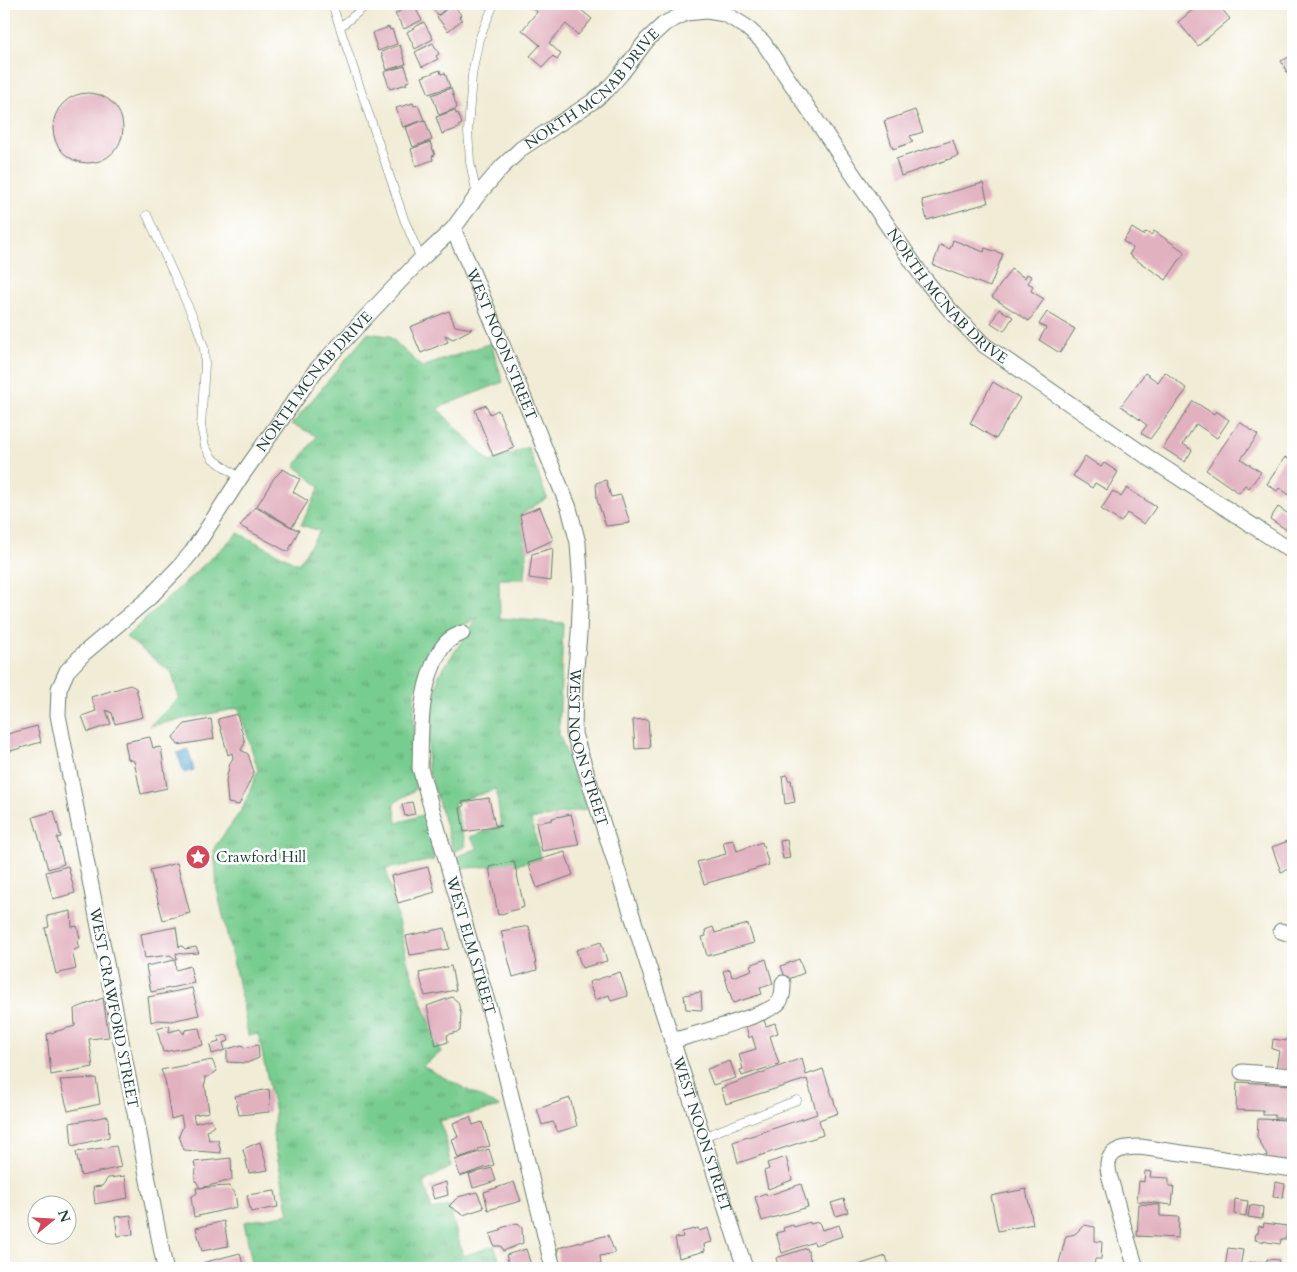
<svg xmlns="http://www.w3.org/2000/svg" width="1297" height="1272" font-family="Cardo,serif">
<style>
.grass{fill:url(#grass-tufts);stroke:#4b8462}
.water{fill:url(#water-ripples);stroke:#387281}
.building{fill:#e2b1c0}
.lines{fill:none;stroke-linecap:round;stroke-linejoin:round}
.lane-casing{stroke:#687a6d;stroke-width:9}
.street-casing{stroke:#687a6d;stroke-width:17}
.lane{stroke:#fff;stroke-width:8}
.street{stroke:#fff;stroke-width:15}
.labels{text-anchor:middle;stroke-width:5;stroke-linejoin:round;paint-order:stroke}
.street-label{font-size:15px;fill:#1f3d34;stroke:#fff}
.poi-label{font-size:15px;fill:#1f3d34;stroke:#fff;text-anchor:start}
</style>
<defs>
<pattern id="grass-tufts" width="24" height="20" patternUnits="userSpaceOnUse" patternTransform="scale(1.25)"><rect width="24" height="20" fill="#77cc8f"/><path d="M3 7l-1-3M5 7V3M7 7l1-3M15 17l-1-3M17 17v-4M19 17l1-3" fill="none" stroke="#61a776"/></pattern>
<pattern id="water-ripples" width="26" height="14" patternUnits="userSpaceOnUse" patternTransform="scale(1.25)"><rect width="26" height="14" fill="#51a8ce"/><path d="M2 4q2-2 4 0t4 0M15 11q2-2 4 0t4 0" fill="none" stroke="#438aa8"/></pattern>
</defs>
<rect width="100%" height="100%" fill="#fff"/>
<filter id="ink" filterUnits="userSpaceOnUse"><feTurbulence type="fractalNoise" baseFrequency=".02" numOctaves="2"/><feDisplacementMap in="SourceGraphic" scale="10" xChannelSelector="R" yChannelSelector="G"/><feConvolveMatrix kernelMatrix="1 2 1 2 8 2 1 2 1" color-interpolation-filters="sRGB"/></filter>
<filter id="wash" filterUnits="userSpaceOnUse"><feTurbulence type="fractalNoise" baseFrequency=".0096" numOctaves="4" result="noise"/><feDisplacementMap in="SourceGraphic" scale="20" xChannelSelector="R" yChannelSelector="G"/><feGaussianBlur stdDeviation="1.12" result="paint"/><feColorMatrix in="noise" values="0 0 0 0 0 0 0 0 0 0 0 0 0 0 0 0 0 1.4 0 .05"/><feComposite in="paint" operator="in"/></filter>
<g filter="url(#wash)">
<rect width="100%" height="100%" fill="#f1ecd6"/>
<path class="grass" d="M368,333L389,336L422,367L491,343L503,382L437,408L490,462L528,447L547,498L520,515L527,552L525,579H499L500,618L563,623L559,734L587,809L531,820L541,859L519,864L456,869L452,859L478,848L470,837L501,826L496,789L454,803L466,846L454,852L427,766L430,722L439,675L478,617L439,641L420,673L414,695L415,790L394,803L397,823L425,814L434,860L386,869L408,964L441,1052L422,1066L500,1107L439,1121L445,1136L451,1167L424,1182L432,1210L449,1206L463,1256L494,1246L503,1268H253L244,1222L289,1214L273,1136L275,1113L258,1034L248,1036L244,1010L217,889L214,848L243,808L258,770L239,708L149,726L179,699L172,673L126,637L238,533L298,564L320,531L301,525L320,487L295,466L317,436L292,424Z"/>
<path class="water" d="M188,749L194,770L184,773L177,753Z"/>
<g id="blocks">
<path class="building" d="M429,4H451L438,15Z
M453,4L461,15L459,17L462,20L448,31L437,17Z
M532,4H574L592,19L578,35L566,24L549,43L561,54L557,60L553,56L543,67L530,56L540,45L522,30L537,12L530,6Z
M1200,4H1218L1230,19L1198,46L1178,22Z
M410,5L413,9L415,8L422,20L404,29L395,14Z
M424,22L433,39L415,49L407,32Z
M389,27L390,30L392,29L397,44L378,51L372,33Z
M433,43L439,54L436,56L438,59L422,67L415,52Z
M400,45L406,64L387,70L381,52Z
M1293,55V84L1281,61Z
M405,66L410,81L406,82L407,84L390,89L384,72Z
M440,70L441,74L445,73L450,87L429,94L422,77Z
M451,88L457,108L439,115L432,95Z
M53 128a35 35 0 1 1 70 0a35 35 0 1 1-70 0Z
M413,103L414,106L418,105L424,120L403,127L396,108Z
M455,110L456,114L458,113L462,124L458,126L459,128L442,134L436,117Z
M915,110L923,132L910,136L913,142L893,149L884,121Z
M425,120L432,140L413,147L406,127Z
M953,140L958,156L901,176L896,159Z
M430,142L435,155L432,156L433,160L416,166L411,149Z
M983,183L988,203L927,220L922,200Z
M1132,228L1143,235L1146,232L1151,235L1154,231L1185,252L1166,280L1129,255L1133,248L1123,241Z
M953,240L984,252L985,248L1003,254L990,287L933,265L940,245L950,249Z
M1011,269L1025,278L1027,274L1032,277L1028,283L1033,286L1031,291L1044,299L1029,321L992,297Z
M999,309L1013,317L1004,331L991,323Z
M449,311L455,326L472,329L453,339L445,335L448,342L421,353L410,327Z
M1047,312L1075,329L1060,353L1039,340L1046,328L1039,324Z
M1165,372L1187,389L1150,439L1141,433L1147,425L1121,406L1145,373L1158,382Z
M993,382L1020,398L996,439L970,423Z
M1193,401L1214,414L1216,411L1229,420L1217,438L1196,424L1183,444L1192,450L1185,462L1163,448Z
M486,405L490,414L498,410L514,448L493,456L475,410Z
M1240,422L1258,435L1241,459L1261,472L1249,488L1245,485L1239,493L1206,470Z
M1085,456L1101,467L1104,463L1118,472L1107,490L1095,483L1092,488L1073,476Z
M1285,457L1293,462V497L1279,488L1277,491L1267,484Z
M283,469L300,479L293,492L308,501L292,527L257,506L274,478Z
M606,480L611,497L621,495L630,523L606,526L597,500L596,483Z
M1127,488L1156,507L1144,524L1127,513L1121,522L1101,509L1113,491L1121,497Z
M255,507L295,529L299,530L288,552L240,526Z
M540,507L553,540L527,552L520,515Z
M1278,507L1293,517V534L1270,519Z
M553,548L551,581L529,578L532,554Z
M130,685L136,688L143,717L115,724L112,713L106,710L111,724L88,732L82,716L96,711L91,697Z
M237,714L245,743L241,750L248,754L254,772L239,805L228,803L226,780L230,763L233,758L232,753L228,755L218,719Z
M211,719L214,739L178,745L173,737L185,724Z
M648,719L650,748L635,749L633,720Z
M37,726L41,742L4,753V735Z
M150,737L153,748L161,747L167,788L141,794L134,761L128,759L125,742Z
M787,775L788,780H791L795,802L785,804L782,776Z
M489,798L495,825L501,826L464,832L460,808L464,806L462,802Z
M412,802L415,814L405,816L402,804Z
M54,811L61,837L57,838L64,864L48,869L33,817Z
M571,814L579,845L542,851L536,823L552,820V818Z
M734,840L737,851L762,842L769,865L704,884L697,862L726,854L723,842Z
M787,840L790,858L783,859L780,841Z
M1291,840L1293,847V867L1281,872L1272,847Z
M565,852L573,875L537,888L528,863Z
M514,861L524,907L498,915L489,867Z
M177,863L190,913L163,920L150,870Z
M68,866L75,893L53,899L46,872Z
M428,867L435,892L398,903L391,876Z
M71,911L72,927L77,926L80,938L77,942L79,948L74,950L73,955L76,969L56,974L45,928L49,927L47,916Z
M748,924L754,943L707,956L702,937L706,936L705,930L713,927L715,933Z
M529,926L537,970L513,977L501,931Z
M176,927L179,947L182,946L185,949L196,947L199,953L182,954L176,953L177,960L170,955L145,958L141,934Z
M445,928L449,949L410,955L406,936Z
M601,942L607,961L582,968L576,950Z
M766,959L773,984L760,988L762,994L733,1003L723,971L730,969L732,977L752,970L750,965Z
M799,959L804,973L786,980L781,966Z
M175,960L176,970L190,966L194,983L151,992L146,966Z
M451,966L456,990L425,996L419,973Z
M620,972L628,996L611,1001L609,995L595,1000L589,982Z
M192,988L199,1015L171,1021L158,1020L151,1022L148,997Z
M701,992L702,1010L686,1009L684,995Z
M452,997L458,1002L461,1014L460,1031L447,1035L448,1042L436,1046L427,1006Z
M103,998L109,1037L89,1039L93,1067L51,1075L47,1034L75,1026L74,1009Z
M764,1020L766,1026L775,1023L778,1033L770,1036L779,1064L742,1076L740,1070L743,1069L739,1054L756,1049L752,1036L749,1038L746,1026Z
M170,1025L169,1032L180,1029L184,1034L185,1030L199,1028L203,1045L163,1052L157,1029Z
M1288,1027H1293V1071L1276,1068L1279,1051L1272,1049L1273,1039L1286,1041Z
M227,1035L229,1041L223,1043L225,1050L212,1054L210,1045L219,1042L218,1037Z
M242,1045L244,1048L258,1045L259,1058L247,1063L227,1062V1049Z
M802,1058L806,1075L823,1069L838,1113L819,1120L823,1135L738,1163L733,1142L817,1114L807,1079L726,1104L721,1088Z
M212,1060L217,1071L208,1077H204L206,1080L204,1086L206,1091L209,1112L193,1115L195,1123L211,1119L214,1126L207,1131L209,1140H218L221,1153L184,1150L179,1136L183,1126L181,1116L171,1119L165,1080L161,1070Z
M730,1061L736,1078L713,1085L707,1069Z
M96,1078L100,1104L68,1111L60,1080Z
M1237,1082L1293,1085V1118H1275V1115H1263V1111L1236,1110Z
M269,1089L270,1102L269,1112L239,1115L235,1096Z
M570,1098L577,1126L558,1132L553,1122L542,1125L537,1109Z
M108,1116L109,1137L72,1146L70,1123Z
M470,1117L473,1125L482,1122L490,1146L478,1149L479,1151L458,1158L452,1139L458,1137L453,1123Z
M1258,1119L1293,1120V1164L1271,1163L1257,1137Z
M260,1142L268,1170L249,1173L243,1149Z
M116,1146L121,1167L81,1176L76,1152Z
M489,1149L494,1165L460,1176L455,1160Z
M786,1157L792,1180L768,1189L764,1171L769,1169L767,1163Z
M231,1158L232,1180L200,1188L195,1179L196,1169L194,1162Z
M492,1168L496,1181L473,1188L469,1174Z
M1145,1171L1151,1172L1150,1177L1169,1178V1186H1174L1172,1205L1137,1201L1139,1181L1144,1182Z
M125,1176L128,1198L95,1204L93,1187L102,1186L108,1178Z
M446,1182L448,1195L434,1199L430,1187Z
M514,1182L521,1201L488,1210L484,1192Z
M1275,1182L1285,1184L1283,1198L1273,1197Z
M801,1184L808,1207L762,1221L755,1197L766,1193L767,1196Z
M229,1186L235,1193L237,1207L194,1217L191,1197L197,1193L196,1188Z
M1026,1189L1033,1224L998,1231L991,1196Z
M275,1191L278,1207L251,1212L247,1195Z
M477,1192L484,1208L463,1215L449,1206L458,1197Z
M844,1199L848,1212L836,1216L831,1203Z
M1235,1199L1248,1201L1246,1216L1234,1214Z
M1139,1204L1160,1205V1216L1179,1217L1178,1238L1137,1236Z
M1250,1205L1263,1207L1262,1219L1248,1217Z
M131,1215L133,1234L118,1236L115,1217Z
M224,1221L228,1246L202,1251L196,1228Z
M810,1222V1224L819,1222L822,1230L839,1225L843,1236L815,1245L814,1242L782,1253L776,1233L784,1231L783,1228L793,1225L794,1227Z
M517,1223L522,1228L523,1243L503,1251L501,1246H494L490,1234L500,1231L501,1228Z
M1264,1223L1287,1226L1286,1239H1281L1280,1244L1255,1240L1256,1233L1258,1234L1259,1226L1263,1227Z
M1084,1225L1095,1227V1241L1102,1242L1101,1259H1095L1094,1268H1060L1059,1263L1066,1236L1075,1234Z
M698,1228L699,1231L708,1228L712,1242L704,1244L705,1251L679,1258L675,1238L683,1237L682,1232Z
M608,1235L615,1253L600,1256L601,1264L586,1268H558V1248Z
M807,1248L813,1268H779L776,1258Z
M1228,1248L1243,1250L1240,1268H1225Z
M526,1249L532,1268H510L506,1255Z
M240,1253L244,1268H203L202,1263Z
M886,1256L890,1268H849Z
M1267,1259L1279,1260L1278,1266H1281V1268H1249V1262L1266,1264Z"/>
</g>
</g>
<g filter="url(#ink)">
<use href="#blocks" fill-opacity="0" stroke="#687a6d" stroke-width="1"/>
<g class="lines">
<defs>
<path id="lane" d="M332,4L404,219L421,259
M340,27L368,4
M477,196L470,162L468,131L472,75L479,39L494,4
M147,215L196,324L204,347L205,364L201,426L205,446L212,458L240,478
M703,1137L797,1100"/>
<g id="street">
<path id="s1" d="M453,229L471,269L569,508L578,543L581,587L579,634L575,678L574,734L745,1268"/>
<path id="s2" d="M462,633C456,636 450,638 446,643C440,649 437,656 434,663C419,698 421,731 420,768L493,1022L553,1268"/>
<path d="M1281,931L1293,935"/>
<path d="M672,1041C691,1035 770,1015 779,1002C783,997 783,989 783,983"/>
<path d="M1242,1072L1293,1076"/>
<path id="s3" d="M165,1268L58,715L59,689L67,671L83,654L149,598L180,566L192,552L240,478L316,370L421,259L453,229L477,196L502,167L522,148L592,102L607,90L621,74L647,40L664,24L686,13L707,11L725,14L745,26L763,42L922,276L950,310L984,345L1152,460L1293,552"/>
<path d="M1136,1268C1128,1242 1120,1216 1113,1189C1111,1181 1107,1171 1108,1163C1111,1148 1128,1147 1140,1147L1293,1169"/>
</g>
</defs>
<use href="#lane" class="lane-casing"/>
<use href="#street" class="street-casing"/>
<use href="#lane" class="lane"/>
<use href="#street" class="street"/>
</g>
</g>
<defs>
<symbol id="sight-disc" viewBox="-11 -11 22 22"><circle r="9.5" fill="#d1495b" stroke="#fff"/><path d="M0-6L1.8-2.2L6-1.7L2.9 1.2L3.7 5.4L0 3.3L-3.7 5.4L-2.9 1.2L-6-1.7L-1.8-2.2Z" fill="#fff"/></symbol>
</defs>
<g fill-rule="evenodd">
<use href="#sight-disc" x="184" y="843" width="28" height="28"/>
</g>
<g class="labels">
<g class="street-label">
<text dy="5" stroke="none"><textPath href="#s3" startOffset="1398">NORTH MCNAB DRIVE</textPath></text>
<text dy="5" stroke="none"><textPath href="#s3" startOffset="1922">NORTH MCNAB DRIVE</textPath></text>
<text dy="5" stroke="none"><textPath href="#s1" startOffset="125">WEST NOON STREET</textPath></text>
<text dy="5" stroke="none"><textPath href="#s3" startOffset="992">NORTH MCNAB DRIVE</textPath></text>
<text dy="5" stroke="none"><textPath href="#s1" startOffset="545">WEST NOON STREET</textPath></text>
<text dy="5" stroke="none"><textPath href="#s2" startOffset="334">WEST ELM STREET</textPath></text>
<text transform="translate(114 1008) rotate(79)" y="5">WEST CRAWFORD STREET</text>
<text dy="5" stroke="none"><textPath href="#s1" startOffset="950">WEST NOON STREET</textPath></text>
</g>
<g class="poi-label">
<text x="216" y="862">Crawford Hill</text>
</g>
</g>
<rect width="1297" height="1272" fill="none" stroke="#fff" stroke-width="20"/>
<g transform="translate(52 1220) rotate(72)"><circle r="24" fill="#ffffff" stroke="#a5b1ae"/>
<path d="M0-4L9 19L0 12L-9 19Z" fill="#d1495b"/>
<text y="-8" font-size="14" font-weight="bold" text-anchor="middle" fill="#1f3d34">N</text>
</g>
</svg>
